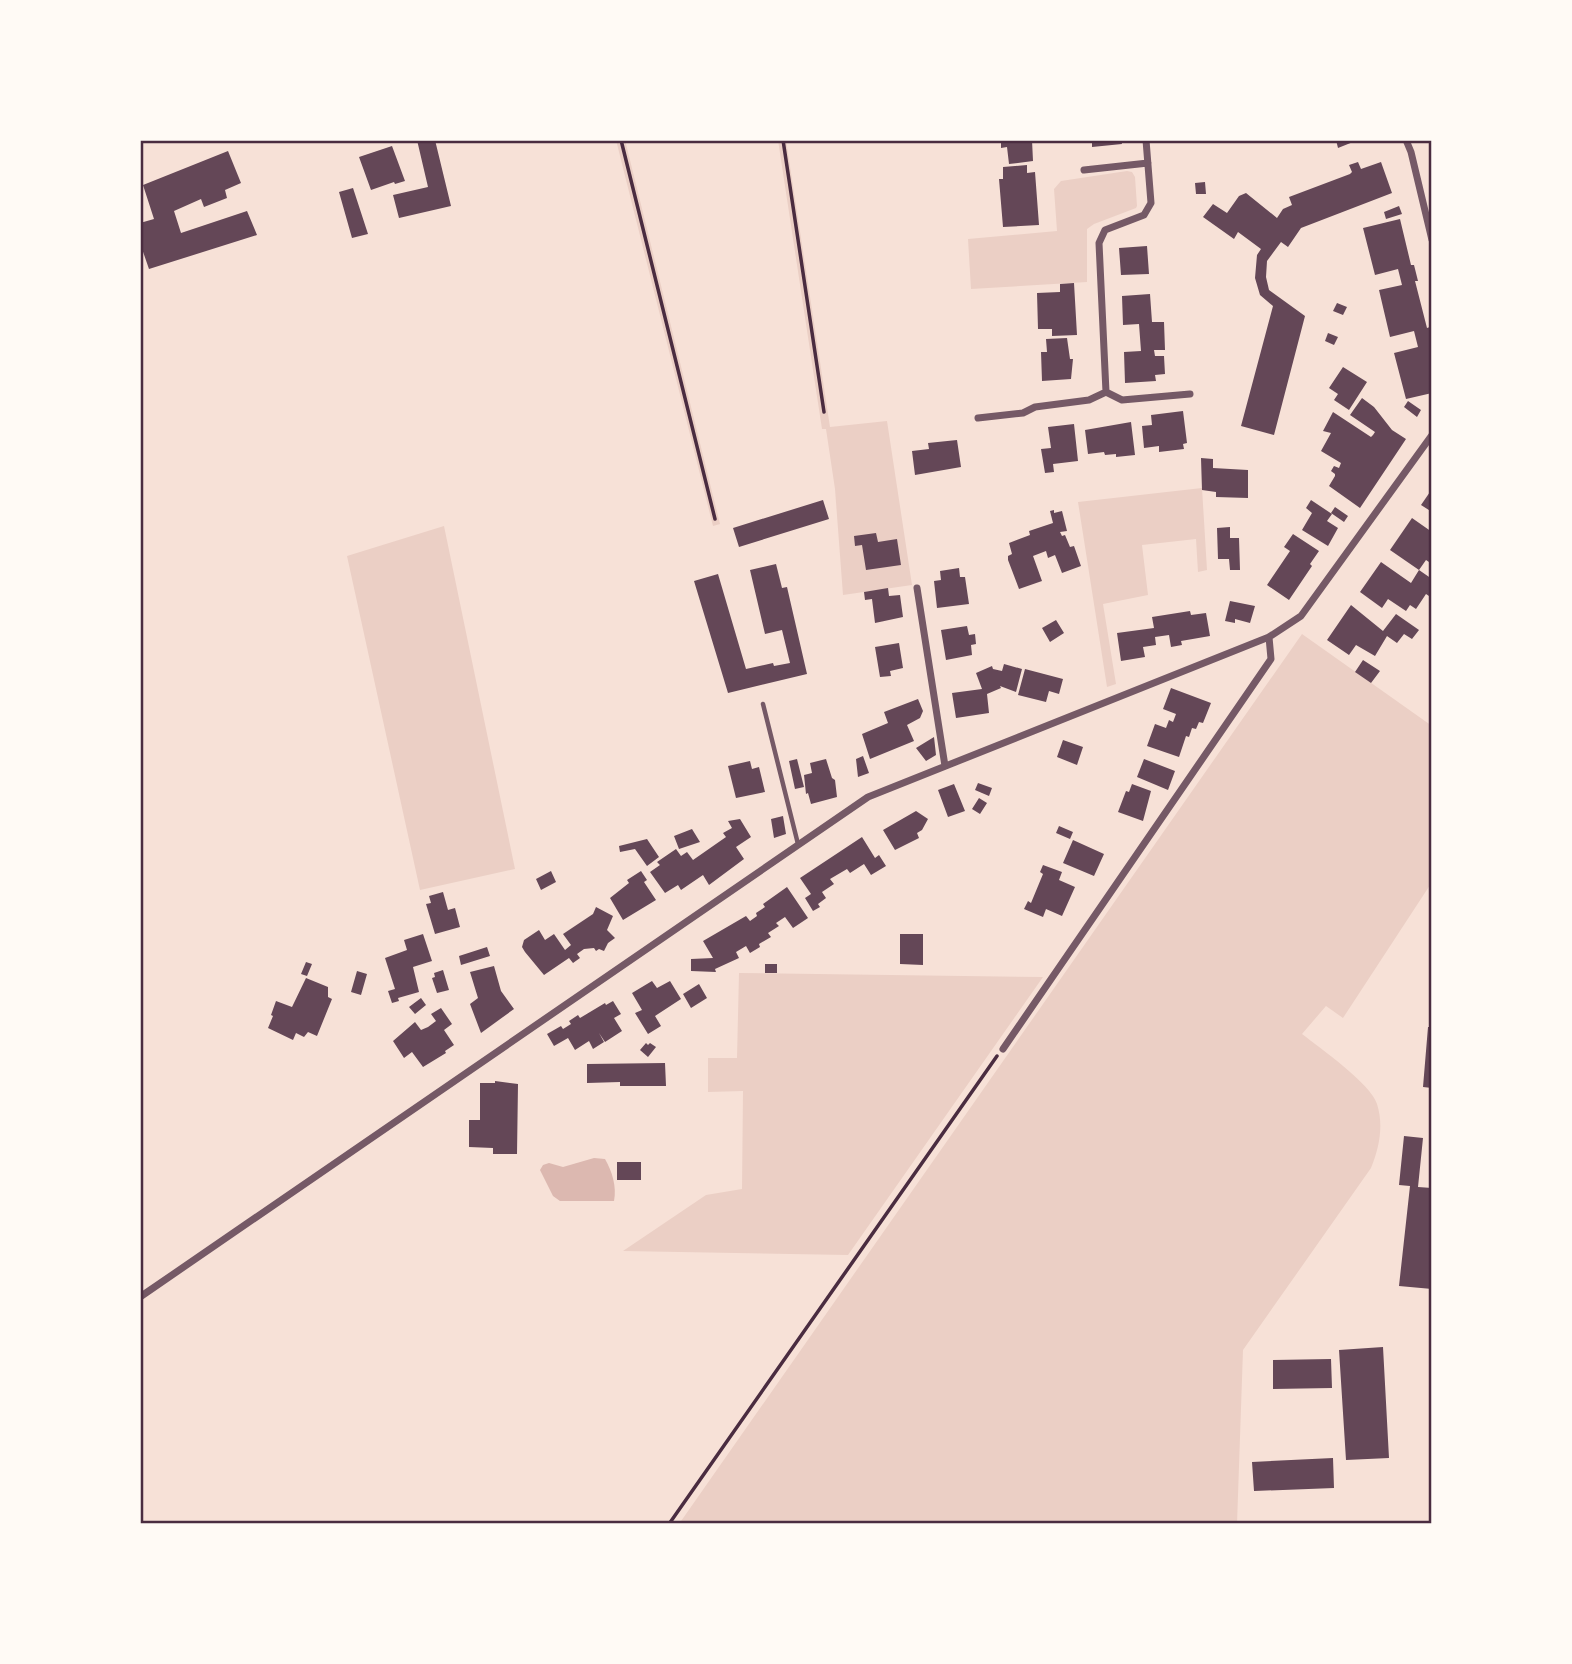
<svg xmlns="http://www.w3.org/2000/svg" width="1572" height="1664" font-family="'Fira Sans Condensed',sans-serif">
<style>
.green{fill:#ebcfc5}
.water{fill:#dcb8b0}
.building{fill:#644757}
.lines{fill:none;stroke-linecap:round;stroke-linejoin:round}
.path{stroke:#4a2c40;stroke-width:3.5}
.service{stroke:#755966;stroke-width:4.5}
.minor{stroke:#755966;stroke-width:7}
.neatline{fill:none;stroke:#4a2c40;stroke-width:2.5}
</style>
<rect width="100%" height="100%" fill="#f7e1d7"/>
<path class="green" d="M616,140H625L720,524L713,526Z
M778,140H786L830,427L887,421L912,585L843,595L835,489L826,429H822Z
M1127,171L1132,172L1135,177L1137,206L1136,208L1094,224L1087,229V282L971,289L968,239L1057,231L1054,189L1061,181Z
M1202,488L1207,570L1198,572L1196,539L1142,545L1148,595L1103,604L1116,684L1107,687L1078,502Z
M444,526L515,869L420,890L347,556Z
M1302,634L1432,726V882L1343,1018L1326,1006L1302,1034C1320,1048 1371,1084 1377,1104C1384,1126 1379,1148 1371,1168L1243,1350L1237,1524H679Z
M739,973L1043,977L848,1255L623,1251L706,1195L742,1189L743,1091L708,1092V1058H737Z"/>
<path class="water" d="M594,1158L605,1159C612,1171 617,1187 614,1201H560L553,1196L540,1170L543,1165L549,1163L563,1167Z"/>
<path class="building" d="M417,140H435L451,206L399,218L393,195L428,187Z
M1001,140H1032L1033,161L1009,164L1007,147L1001,148Z
M1092,140H1121L1122,144L1092,147Z
M1336,140H1358L1338,148Z
M392,146L405,181L395,184L394,182L371,190L359,157Z
M228,151L241,183L225,190L227,198L204,207L201,199L174,211L181,233L247,211L257,235L149,269L140,243V223L154,219L143,185Z
M1358,162L1361,169L1381,162L1392,193L1301,228L1288,247L1281,242L1267,261L1266,277L1269,290L1305,316L1274,435L1241,426L1273,306L1260,295L1255,278L1257,255L1261,249L1238,232L1234,239L1203,217L1213,204L1227,213L1239,196L1246,193L1277,218L1283,209L1292,205L1289,197L1350,174L1352,172L1349,165Z
M1027,165V173L1035,172L1039,225L1003,227L999,179H1003V167Z
M1205,182L1206,194H1196L1195,183Z
M353,188L368,234L352,238L339,192Z
M1399,206L1402,214L1386,219L1384,212Z
M1400,219L1411,265H1414L1418,281H1415L1427,328L1430,327L1432,336V393L1406,399L1394,353L1418,347L1414,331L1390,337L1379,290L1402,285L1398,269L1375,275L1363,228Z
M1147,246L1149,274L1121,275L1119,248Z
M1074,283L1077,335L1052,336V329H1038L1037,293L1060,292V284Z
M1150,294L1152,322H1164L1165,350H1154L1155,356H1164L1165,374L1155,375L1156,381L1125,383L1124,352L1141,351L1139,324L1123,325L1122,296Z
M1337,303L1347,307L1343,315L1333,311Z
M1328,333L1338,337L1334,345L1325,341Z
M1067,338L1070,359H1073L1071,379L1042,381L1041,352H1047L1046,339Z
M1343,367L1367,382L1349,410L1334,400L1338,394L1329,388Z
M1362,398L1374,407L1392,430L1406,439L1360,508L1329,486L1335,476V474L1331,471L1334,466L1339,468L1341,463L1321,451L1331,433L1323,431L1333,412L1371,437L1373,435L1375,432L1350,415Z
M1408,401L1421,410L1417,417L1404,407Z
M1183,411L1187,443L1183,444L1184,449L1159,452V446L1144,448L1142,426L1152,425L1151,415Z
M1131,422L1135,455L1116,457V454L1105,455L1104,452L1088,454L1085,430Z
M1074,424L1078,461L1053,464L1054,472L1045,473L1041,449L1051,448L1048,427Z
M957,440L961,467L915,475L912,451L929,449L928,443Z
M1201,458L1213,459V468L1248,470V498L1216,497V492L1202,490Z
M1432,489V512L1421,505Z
M823,500L829,519L739,547L733,528Z
M1311,500L1332,514L1327,521L1338,528L1328,546L1302,530L1312,513L1306,508Z
M1335,507L1348,516L1344,522L1331,513Z
M1054,510V513L1062,511L1067,531L1060,532L1062,536L1065,535L1070,547L1074,546L1081,566L1062,573L1055,555L1048,558L1046,551L1033,556L1042,581L1019,589L1008,560V556L1012,554L1009,543L1030,535L1029,531L1053,523L1050,511Z
M1412,518L1432,532V564L1426,560L1419,570L1432,579V598L1426,594L1416,609L1410,605L1406,611L1388,599L1382,608L1360,592L1381,562L1411,583L1419,570L1390,550Z
M1230,527V538H1239L1240,570H1230L1229,559H1218L1217,528Z
M876,533L878,542L897,539L901,565L866,570L862,545L855,546L854,536Z
M1293,534L1319,551L1310,564L1312,566L1289,600L1267,585L1290,551L1284,547Z
M776,564L782,588L787,587L807,674L728,693L694,581L718,574L746,669L773,663L774,666L790,663L782,630L765,634L750,570Z
M959,568L960,577H965L969,604L937,608L934,581L941,580L940,571Z
M888,588L889,596L900,595L903,617L875,623L872,599L865,600L864,592Z
M1230,601L1255,606L1250,623L1235,619V623L1225,621Z
M1351,605L1383,631L1396,614L1419,630L1412,639L1404,634L1397,643L1387,636L1375,656L1356,645L1349,655L1327,640Z
M1190,611L1191,615L1206,613L1210,636L1181,641L1182,645L1171,647L1169,635L1155,637L1156,645L1143,647L1145,657L1121,661L1117,633L1154,628L1152,617Z
M1056,620L1064,633L1050,642L1042,628Z
M967,626L969,635L975,634L976,644L971,645L972,655L946,660L941,630Z
M899,643L903,668L890,671L891,676L880,677L875,647Z
M1363,660L1380,671L1371,683L1355,672Z
M1004,664L1022,669L1016,692L1000,686L1001,688L987,694L989,713L956,718L952,693L982,689L976,673L992,666L993,669L1002,671Z
M1025,669L1063,679L1059,694L1049,691L1046,702L1018,695Z
M1171,688L1211,703L1203,723L1199,722L1196,729L1192,728L1189,737L1186,736L1179,757L1147,746L1155,724L1166,728L1169,720L1173,722L1176,714L1163,709Z
M918,699L923,711L920,718L907,725L914,741L870,759L862,734L888,723L884,712Z
M934,737L936,755L926,761L916,748Z
M1063,740L1083,747L1077,765L1057,757Z
M863,756L869,773L858,777L856,759Z
M797,759L804,787L795,789L789,761Z
M826,759L832,778L835,780L837,797L811,804L808,793L806,794L804,775L812,773L810,763Z
M1144,759L1175,771L1168,790L1137,777Z
M750,761L752,769L759,767L765,792L736,798L728,766Z
M978,783L992,788L989,796L975,790Z
M954,784L965,811L948,817L938,790Z
M1132,784L1151,791L1143,821L1118,812L1126,791L1129,792Z
M979,798L987,803L980,814L972,809Z
M916,811L928,819L922,830L917,833L919,838L895,850L883,830Z
M783,816L786,834L774,838L771,819Z
M740,819L751,837L736,847L744,859L709,885L703,875L681,890L678,885L665,893L650,872L660,865L657,862L676,849L681,856L687,852L693,860L726,837L723,833L732,828L728,821Z
M1059,826L1073,832L1070,839L1056,833Z
M692,829L700,842L679,849L674,836Z
M862,837L875,858L879,855L886,866L871,875L864,864L850,873L847,869L830,879L834,884L822,892L826,898L818,904L820,907L813,911L805,898L811,894L800,878Z
M647,839L659,857L647,866L635,849L620,852L619,846Z
M1073,840L1104,854L1094,876L1063,863Z
M1043,865L1062,872L1059,880L1075,887L1062,916L1046,909L1043,917L1024,909L1028,901L1031,903L1043,874L1040,872Z
M551,871L556,882L541,890L536,879Z
M641,871L647,880L644,882L656,900L623,920L610,898L629,883L627,880Z
M787,887L808,918L793,928L785,917L776,923L779,926L768,933L771,937L759,944L760,947L750,953L746,946L736,952L739,958L715,969L716,972L691,971V959L713,958L703,941L746,916L750,921L757,916L756,913L765,907L763,904Z
M443,892L448,910L455,908L460,927L435,934L426,904L431,903L429,896Z
M596,907L613,916L607,930L615,938L608,943L604,951L599,949L596,951L594,948L584,949L577,954L580,958L573,963L569,958L544,975L525,952L522,947L524,940L539,930L545,940L554,934L565,950L571,945L563,934L593,914Z
M423,934L432,961L413,967L419,992L398,998L399,1001L392,1003L388,991L395,989L385,958L407,950L404,940Z
M900,934H923V965L900,964Z
M487,947L490,956L461,965L459,956Z
M306,962L312,964L307,976L301,974Z
M765,964H777V973H765Z
M494,966L501,991L514,1009L481,1033L470,1004L478,998L470,972Z
M443,970L449,990L437,993L432,978L435,977L434,973Z
M357,971L367,974L361,995L351,992Z
M306,978L328,987V997L332,999L317,1036L308,1032L304,1037L296,1033L293,1040L268,1028L273,1016L271,1015L276,1001L292,1007Z
M652,981L657,988L670,981L681,999L655,1016L661,1026L648,1034L635,1013L642,1010L632,993Z
M699,984L707,998L691,1008L683,994Z
M421,998L426,1005L415,1014L409,1007Z
M613,1001L621,1014L614,1018L622,1031L605,1042L599,1033L604,1042L593,1049L589,1041L575,1050L568,1038L554,1046L547,1034L561,1026L563,1029L571,1024L569,1021L578,1015L580,1018L605,1003L606,1005Z
M441,1008L452,1024L444,1030L454,1045L445,1051L446,1053L423,1067L412,1052L404,1058L393,1041L415,1022L421,1030L428,1027L436,1021L431,1014Z
M1428,1027H1432V1088L1423,1087Z
M646,1043L648,1045L650,1043L656,1047L648,1057L640,1050Z
M665,1063L666,1086H620V1082L587,1083V1064Z
M495,1081L518,1084L517,1154H493V1148L469,1147V1120H480V1083H495Z
M1404,1136L1423,1138L1418,1187L1432,1188V1289L1399,1286L1410,1186L1399,1185Z
M617,1162H641V1180H617Z
M1383,1347L1389,1458L1346,1460L1339,1350Z
M1331,1359L1332,1388L1273,1389V1360Z
M1333,1458L1334,1488L1254,1491L1252,1462Z"/>
<g class="lines">
<path class="path" d="M621,140L715,519
M783,140L824,412
M669,1524L997,1056"/>
<path class="service" d="M763,704L798,844"/>
<path class="minor" d="M1406,140L1411,152L1432,240
M1084,170L1148,163
M1106,392L1122,400L1190,394
M978,418L1023,413L1035,407L1089,400L1106,392L1099,243L1105,230L1144,215L1151,203L1146,140
M917,588L945,766
M1003,1049L1271,659L1269,637
M140,1297L868,797L1269,637L1301,616L1432,435"/>
</g>
<rect width="1572" height="1664" fill="none" stroke="#fffaf5" stroke-width="284"/>
<rect x="142" y="142" width="1288" height="1380" class="neatline"/>
</svg>
